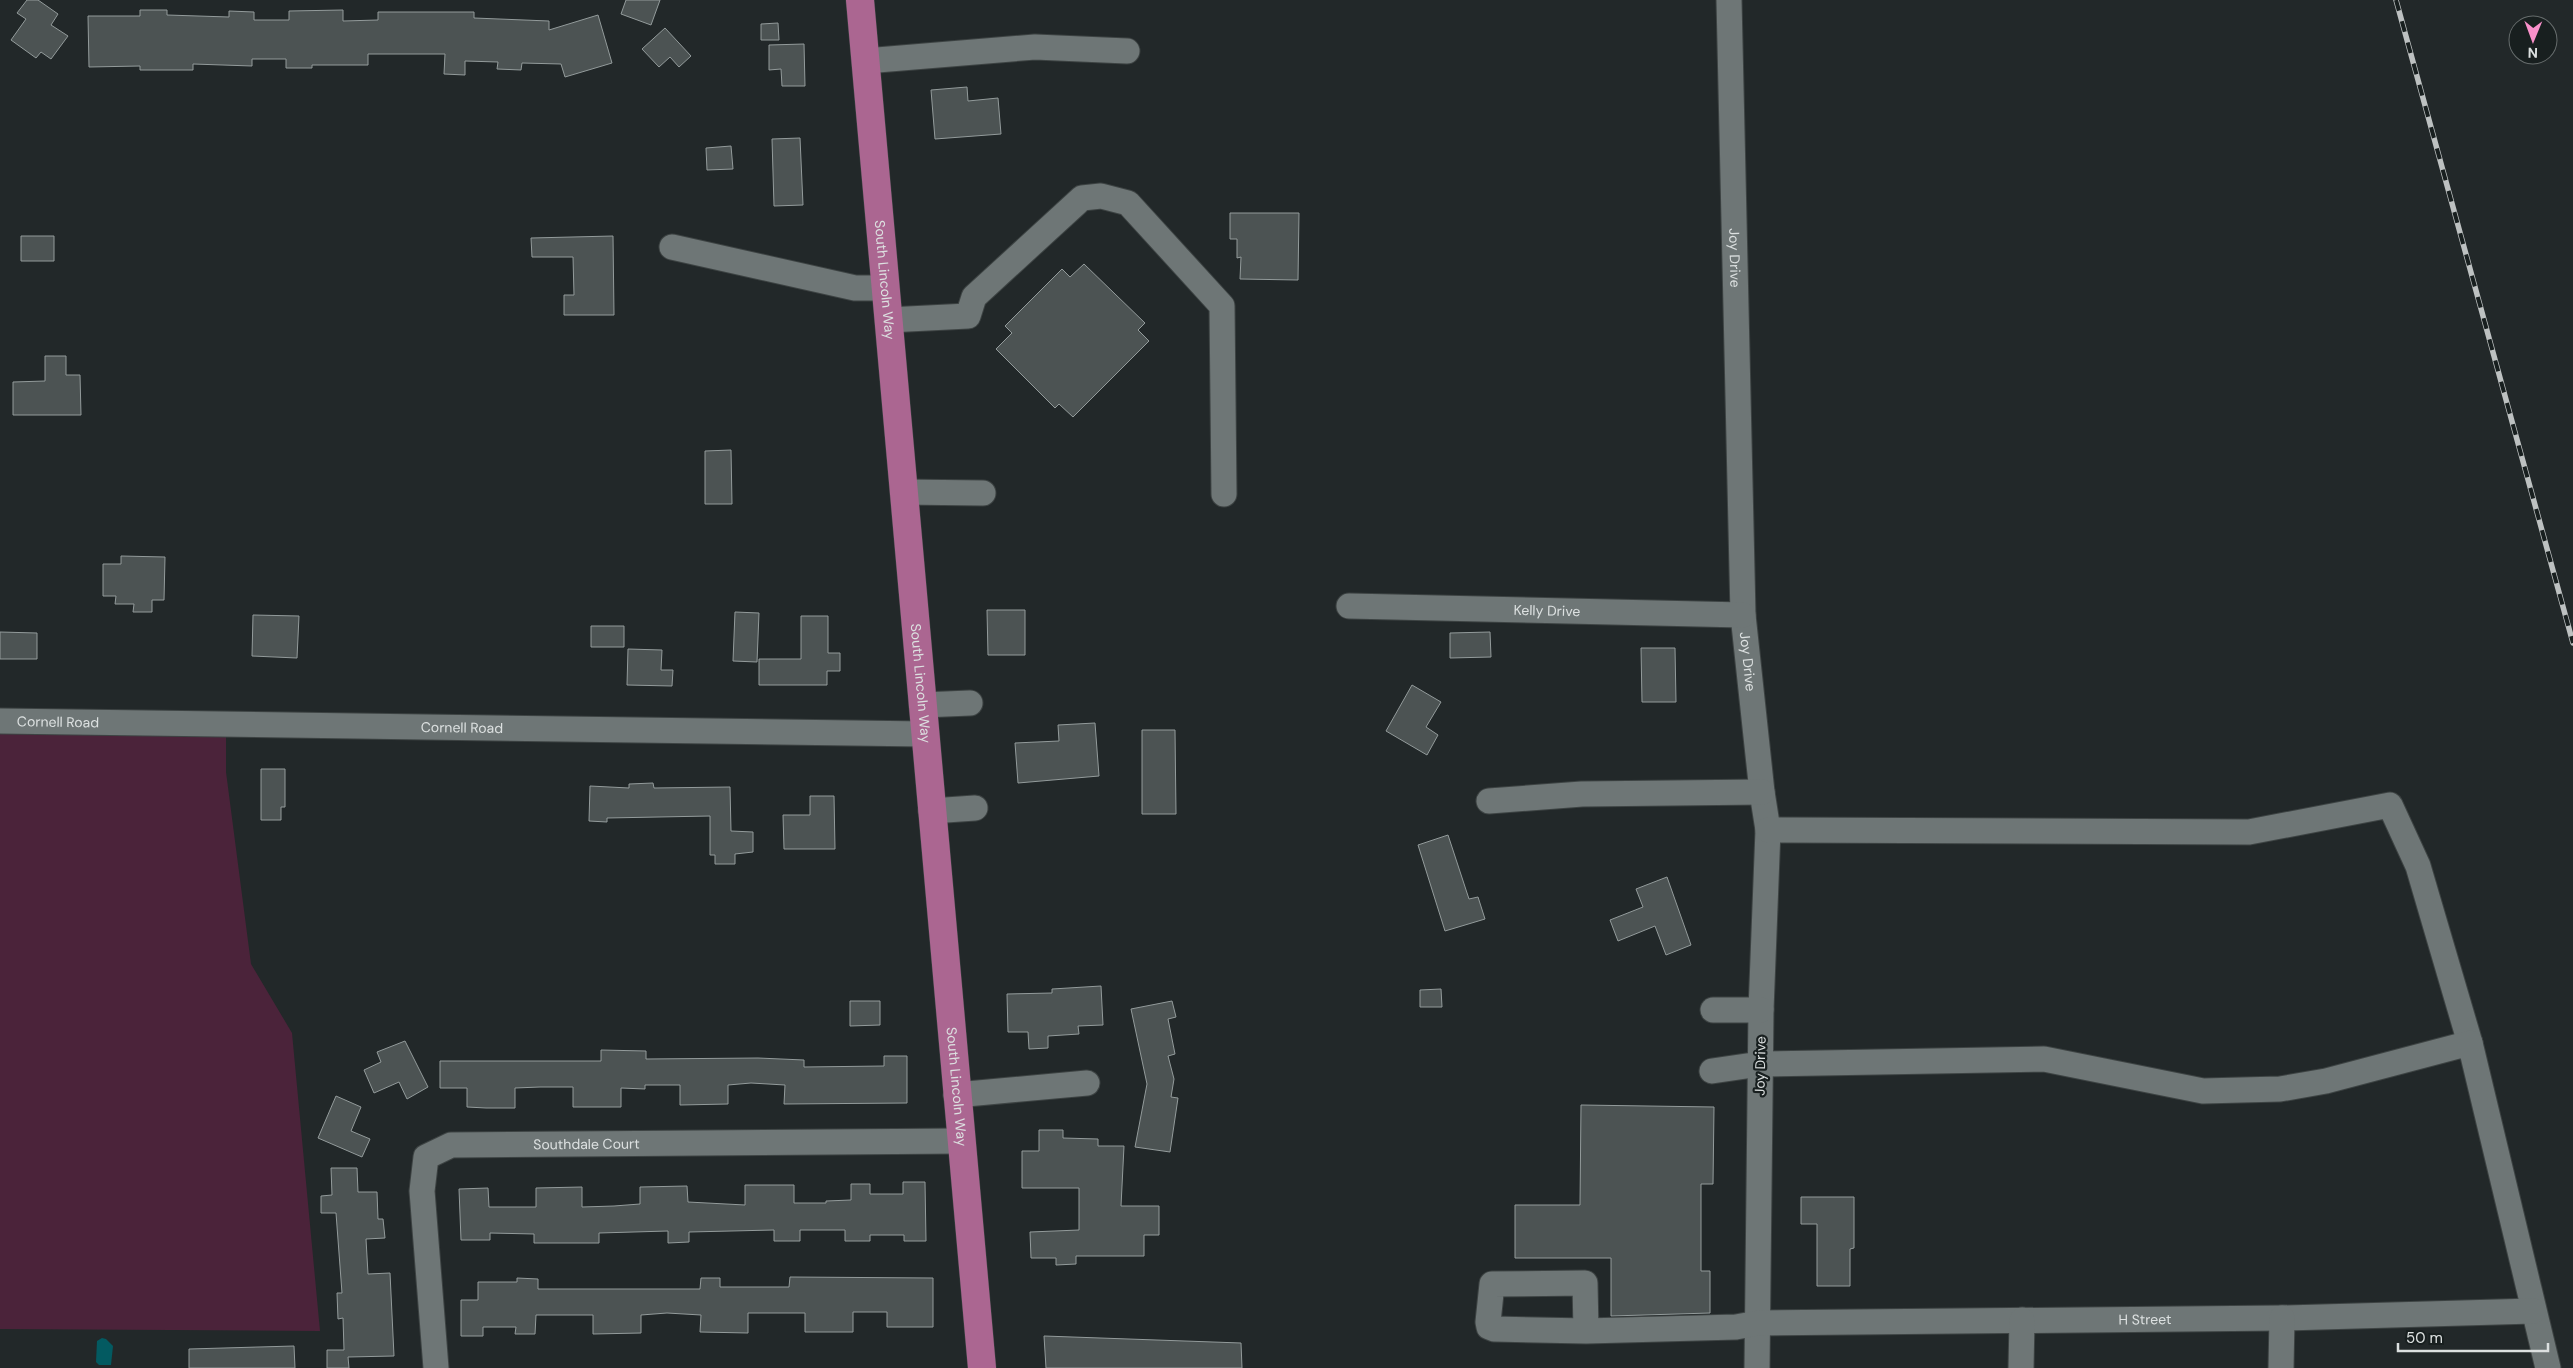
<svg xmlns="http://www.w3.org/2000/svg" width="2573" height="1368" font-family="'DM Sans',sans-serif">
<style>
.green{fill:#4b233a}
.water{fill:#035a61}
.building{fill:#4c5353;stroke:#939b9b}
.lines{fill:none;stroke-linecap:round;stroke-linejoin:round}
.minor-casing{stroke:#3d4343;stroke-width:27}
.major-casing{stroke:#3d4343;stroke-width:29}
.minor{stroke:#6e7676;stroke-width:25}
.major{stroke:#ab6691;stroke-width:28}
.rail-casing{stroke:#bdc1c1;stroke-width:5.5}
.rail{stroke:#181f1f;stroke-width:4;stroke-dasharray:11;stroke-linecap:butt}
.labels{text-anchor:middle;stroke-width:4.5;stroke-linejoin:round;paint-order:stroke}
.street-label{font-size:14px;fill:#dce0e0;stroke:#181f1f}
</style>
<rect width="100%" height="100%" fill="#222829"/>
<path class="green" d="M0,732L226,733V772L251,964L292,1033L320,1331L0,1329Z"/>
<path class="water" d="M102,1338L106,1339L113,1346L111,1365H99L96,1362L97,1341Z"/>
<path class="building" d="M27,0H38L58,14L51,25L68,36L51,59L41,52L36,58L11,40L26,19L17,13Z
M626,0H660L651,25L621,14Z
M140,10H167V15L229,17V11L254,12V20H289V11L343,10V21L378,20V12H474V18L549,21V30L598,15L612,63L565,77L561,64L522,63L521,70L497,69L498,62L465,61V75L444,74L445,54H368V65H312V68H286V59H252V66L193,64V70H140V66L89,67L88,16H140Z
M778,23L779,40H761V24Z
M665,28L691,56L679,67L670,57L659,67L642,49Z
M804,44L805,86H782L781,69L769,70V45Z
M967,87L968,101L998,98L1001,134L935,139L931,90Z
M800,138L803,205L774,206L772,139Z
M731,146L733,169L707,170L706,148Z
M1230,213H1299L1298,280L1240,279L1241,257L1237,258V239H1230Z
M21,236H54V261H21Z
M613,236L614,315H564V295H574L573,257H532L531,238Z
M1084,264L1145,323L1138,330L1149,341L1073,417L1059,404L1055,408L996,349L1012,333L1005,326L1062,269L1070,277Z
M45,356H66V375H80L81,415H13V382L45,381Z
M731,450L732,504H705V451Z
M121,556L165,557L164,600H152V612H133L134,604H115L116,596H103V564H121Z
M987,610H1025V655H988Z
M735,612L759,613L757,662L733,661Z
M253,615L299,616L297,658L252,656Z
M801,616H828V653H840V671H827V685H759V659H801Z
M591,626H624V647H591Z
M0,632L37,633V659H0Z
M1490,632L1491,657L1450,658V633Z
M1641,648H1675L1676,702H1642Z
M628,649L662,650L661,670H673L672,686L627,685Z
M1412,685L1441,702L1426,727L1438,735L1427,755L1386,731Z
M1095,723L1099,776L1018,783L1015,743L1059,741L1058,725Z
M1142,730H1175L1176,814H1142Z
M261,769H285V807H281V820H261Z
M653,783L654,788L730,787L731,831L753,832V852L735,854V864H715V855H710V816L607,818V822L589,821L590,786L629,788V784Z
M810,796H834L835,849H784L783,815H810Z
M1448,835L1469,899L1478,897L1485,919L1445,931L1418,845Z
M1667,877L1691,945L1666,955L1655,926L1618,941L1610,920L1643,907L1636,889Z
M1101,986L1103,1025L1078,1026L1079,1034L1048,1036V1048L1029,1049L1028,1032H1008L1007,994L1052,993V989Z
M1441,989L1442,1007H1420V990Z
M850,1001H880V1025L850,1026Z
M1172,1001L1176,1017L1168,1019L1175,1054L1168,1056L1174,1079L1171,1097L1178,1098L1170,1152L1135,1147L1147,1084L1131,1009Z
M405,1041L428,1087L407,1099L399,1082L374,1093L364,1070L381,1062L377,1052Z
M601,1050L646,1051V1059L758,1058L804,1060V1067L884,1066V1056H907V1103L784,1104L785,1085L751,1083L728,1085V1104L680,1105V1085H645V1089L621,1088V1107H573V1087H540L515,1088V1108H486L467,1107V1088H440V1061H601Z
M336,1096L361,1107L351,1131L370,1139L362,1157L318,1138Z
M1581,1105L1714,1107L1713,1184H1701V1271H1710V1313L1611,1316V1258H1515V1205H1580Z
M1039,1130H1063V1138L1098,1139V1146H1124L1121,1206H1159V1235H1144V1256H1076V1264L1056,1265V1258H1031L1030,1232L1079,1230V1188H1022V1151H1039Z
M331,1168H357L358,1192H377L378,1219H383L385,1238L366,1239L368,1274L390,1273L394,1356L348,1357L349,1368H327V1350H344L343,1318L338,1319L337,1293H342L336,1213H321V1196L332,1195Z
M903,1182H925L926,1241H904V1235H870V1241H845V1230H800V1241H774V1230L689,1232V1242L668,1243V1231L599,1233V1243H534V1234L490,1233V1240H461L459,1189L488,1188L489,1207H536V1188L582,1187V1207L614,1206L640,1204V1187L687,1186L688,1202L745,1205V1185H794V1203H826V1201L851,1200V1184H870V1194H903Z
M1801,1197H1854V1248L1850,1249V1286H1817V1224H1801Z
M790,1277L933,1278V1327H887V1312H853V1332H805V1313H748V1333L700,1332L701,1315L667,1313L641,1315V1333L593,1334V1315H536L535,1334H515L516,1327H483V1336H461V1300H478V1282H517V1278L538,1279V1289H700L701,1278H720V1287H789Z
M1044,1336L1241,1343L1242,1368H1046Z
M294,1346L295,1368H189V1349Z"/>
<g class="lines">
<defs>
<g id="minor">
<path id="s1" d="M1729,0L1743,615L1762,792L1768,830L1761,1010L1757,1368"/>
<path d="M865,61L1035,47L1127,51"/>
<path d="M672,247L855,288H885"/>
<path d="M888,320L968,316L974,297L1082,198L1101,196L1128,203L1222,306L1224,494"/>
<path d="M903,492L983,493"/>
<path id="s2" d="M1349,606L1743,615"/>
<path d="M922,705L970,703"/>
<path id="s3" d="M0,721L925,734"/>
<path d="M1489,801L1582,794L1762,792"/>
<path d="M931,811L975,808"/>
<path d="M1768,830L2249,832L2390,805L2418,866L2470,1043"/>
<path d="M1713,1010H1761"/>
<path d="M1712,1071L1760,1064L2044,1059L2203,1091L2280,1089L2326,1081L2470,1043L2548,1368"/>
<path d="M956,1095L1087,1083"/>
<path id="s4" d="M1586,1331L1585,1283L1492,1284L1488,1322L1489,1327L1494,1329L1586,1331L1736,1327L1758,1323L2282,1318L2533,1311"/>
<path id="s5" d="M436,1368L422,1191L426,1157L451,1145L961,1141"/>
<path d="M2021,1368L2022,1320"/>
<path d="M2281,1368L2282,1318"/>
</g>
<g id="major">
<path id="s6" d="M860,0L982,1368"/>
</g>
</defs>
<use href="#minor" class="minor-casing"/>
<use href="#major" class="major-casing"/>
<use href="#minor" class="minor"/>
<use href="#major" class="major"/>
<defs>
<path id="rail" d="M2396,0L2573,643"/>
</defs>
<use href="#rail" class="rail-casing"/>
<use href="#rail" class="rail"/>
</g>
<g class="labels">
<g class="street-label">
<text dy="5" stroke="none"><textPath href="#s1" startOffset="258">Joy Drive</textPath></text>
<text dy="5" stroke="none"><textPath href="#s6" startOffset="281">South Lincoln Way</textPath></text>
<text dy="5" stroke="none"><textPath href="#s2" startOffset="198">Kelly Drive</textPath></text>
<text dy="5" stroke="none"><textPath href="#s1" startOffset="662">Joy Drive</textPath></text>
<text dy="5" stroke="none"><textPath href="#s6" startOffset="686">South Lincoln Way</textPath></text>
<text dy="5" stroke="none"><textPath href="#s3" startOffset="58">Cornell Road</textPath></text>
<text dy="5" stroke="none"><textPath href="#s3" startOffset="462">Cornell Road</textPath></text>
<text transform="translate(1760 1066) rotate(-89)" y="5">Joy Drive</text>
<text dy="5" stroke="none"><textPath href="#s6" startOffset="1091">South Lincoln Way</textPath></text>
<text dy="5" stroke="none"><textPath href="#s5" startOffset="375">Southdale Court</textPath></text>
<text dy="5" stroke="none"><textPath href="#s4" startOffset="841">H Street</textPath></text>
</g>
</g>
<g transform="translate(2533 40) rotate(181)"><circle r="24" fill="#181f1f" stroke="#666c6c"/>
<path d="M0-4L9 19L0 12L-9 19Z" fill="#f990ca"/>
<text y="-8" font-size="14" font-weight="bold" text-anchor="middle" fill="#dce0e0">N</text>
</g>
<path d="M2398 1343v8h150v-8" fill="none" stroke="#dce0e0" stroke-width="2.5"/>
<text x="2406" y="1343" font-size="15" fill="#dce0e0" stroke="#181f1f" stroke-width="4" paint-order="stroke">50 m</text>
</svg>
